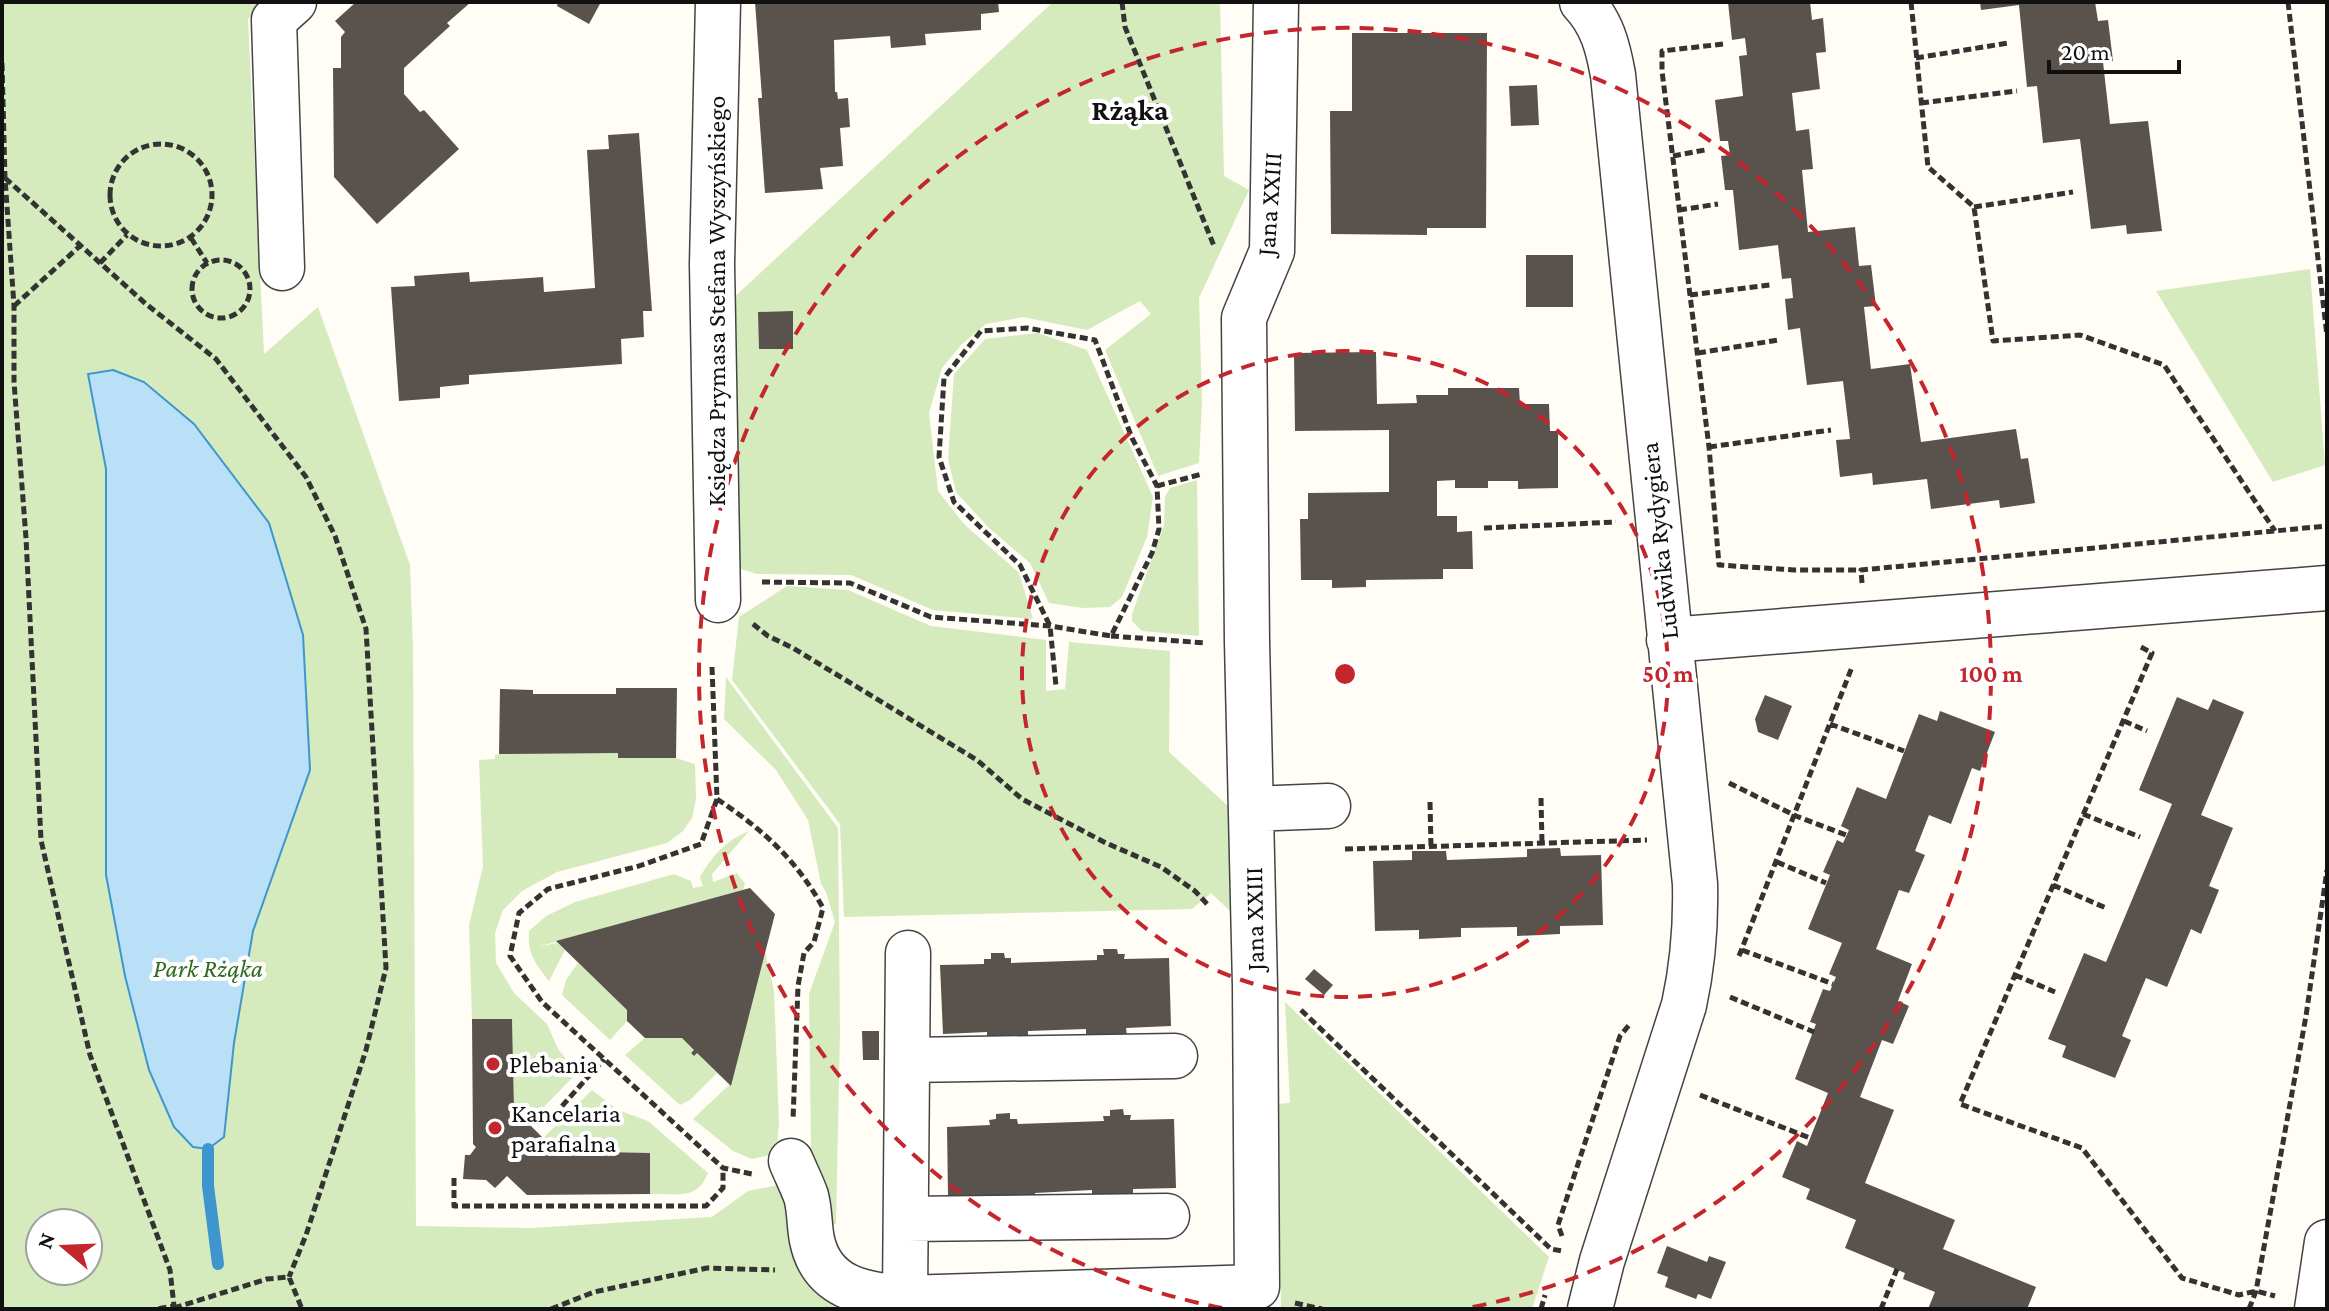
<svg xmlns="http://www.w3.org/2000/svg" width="2329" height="1311" font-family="'Crimson Pro',serif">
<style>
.green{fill:#d5ebbd;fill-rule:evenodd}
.water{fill:#b9e0f7;stroke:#3f96cf;stroke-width:2}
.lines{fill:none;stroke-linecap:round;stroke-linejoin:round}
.stream{stroke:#3f96cf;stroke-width:12}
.building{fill:#5a524d}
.minor-casing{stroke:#444;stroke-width:47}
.path{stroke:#333;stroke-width:5;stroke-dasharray:8 4;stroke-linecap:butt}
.minor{stroke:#fff;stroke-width:44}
.ring{fill:none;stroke:#c4262e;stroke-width:4;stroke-dasharray:14 10}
.poi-dot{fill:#c4262e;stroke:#fff;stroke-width:3}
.labels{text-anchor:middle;stroke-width:8;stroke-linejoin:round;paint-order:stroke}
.street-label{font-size:26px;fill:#111;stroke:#fff}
.park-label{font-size:26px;font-style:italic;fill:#2f6b1f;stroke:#fff}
.poi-label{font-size:26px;fill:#111;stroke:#fff;text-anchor:start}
.quarter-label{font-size:30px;font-weight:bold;fill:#111;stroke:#fff}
.centre{fill:#c4262e;stroke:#fff;stroke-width:4}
.ring-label{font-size:24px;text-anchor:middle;font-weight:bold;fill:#c4262e;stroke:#fff;stroke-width:8;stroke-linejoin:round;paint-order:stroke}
</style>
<rect width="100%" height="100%" fill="#fffdf5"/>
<path class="green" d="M2,2H267L248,19L264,354L318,307L410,565L413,648L416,1226L530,1228L712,1217L748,1191L783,1184L811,1149L809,994L835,922L826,892L821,884L808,820L776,770L724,719L726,677L838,828L840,1032L836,1224L799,1225L864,1309H2ZM40,1223H88V1271H40Z
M1053,2H1222L1220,3L1224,176L1249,190L1199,298L1202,402L1199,463L1158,476L1105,350L1151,314L1140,301L1087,330L1023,317L986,324L962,344L942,368L929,413L938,491L964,524L1019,573L1033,619L933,610L851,575L757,574L729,565L718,312Z
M2310,269L2325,465L2273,482L2156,291Z
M1038,333L1087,350L1153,497L1147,537L1122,597L1110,607L1083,608L1049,603L1030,563L988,527L956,492L948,459L954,374L985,339Z
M1197,480L1199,636L1142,631L1132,621V614L1164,525L1165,497L1170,488Z
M787,586L848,590L931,626L1046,640V691L1065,689L1069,642L1170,651L1169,752L1228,806L1231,912L1211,893L1192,909L844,917L840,824L732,680L739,617Z
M535,753H618L619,758H676L695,764L696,799L692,818L683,831L667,843L557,872L522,891L503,910L495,933L496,963L514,993L547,1024L558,1049L577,1073L528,1123L514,1109L512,1020L472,1019L469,925L483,866L479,760L495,759V755L499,754Z
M749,831L712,874L713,882L737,873L745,884L743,890L537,947L557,943L565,950L549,981C536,964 527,954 529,931L546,916L575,902L674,874L691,881L693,888L703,886L700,877C712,856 726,840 749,831Z
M765,952L774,990L779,1123L777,1147L770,1155L752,1159L733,1151L693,1119L729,1085L731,1086Z
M578,963L627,1010V1021L610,1040L562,995L566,980Z
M1285,1002L1549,1257L1532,1309H1281L1278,1104L1290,1103Z
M645,1038H682L694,1050L691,1053L693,1056L697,1053L717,1073L690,1100L680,1105L625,1055Z
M592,1090L618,1110L648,1121L708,1173C697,1201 677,1193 650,1194V1153L556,1151L543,1138Z"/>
<path class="water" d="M113,370L144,382L194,424L269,523L303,635L310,770L253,931L234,1043L224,1137L208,1149L193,1147L174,1127L149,1070L125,976L106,875V469L88,374Z"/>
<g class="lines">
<path class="stream" d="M208,1149V1186L218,1264"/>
</g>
<path class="building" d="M356,2H471L447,23L450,26L404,68V94L420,112L424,110L459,149L377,224L334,177L333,68H341V37L345,32L335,21Z
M558,2H601L589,24L557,6Z
M755,2H998L999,12L981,14V30L925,34L926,45L891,48L890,36L834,40L835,92H837L838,99L848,98L850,127L840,128L843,166L820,168L823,189L765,193L758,98H762Z
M1728,2H1810L1812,20L1823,18L1826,52L1816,53L1820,89L1792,93L1796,131L1809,129L1813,169L1802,170L1808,232L1855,227L1859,266L1871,265L1876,306L1864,307L1871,369L1910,364L1921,442L2016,429L2021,459L2028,458L2035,503L2000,508L1999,500L1931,509L1927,479L1873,485L1872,473L1840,477L1836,440L1850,439L1843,381L1807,385L1800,328L1788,330L1785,299L1793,298L1791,278L1782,279L1778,245L1739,250L1733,190H1725L1721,156L1730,155L1728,141H1720L1715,100L1743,96L1739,56L1747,55L1745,38L1732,40Z
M1980,2H2095L2098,21L2108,20L2113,61L2103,62L2110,124L2148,121L2162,231L2127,234L2126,225L2091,229L2080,139L2043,143L2037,86L2027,87L2019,5L1981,10Z
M1352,33H1487L1486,228H1427V235L1331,234L1330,111H1352Z
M1537,85L1539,125L1511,126L1509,86Z
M639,133L652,311H643L644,337L621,339L622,364L469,375V384L440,387V398L399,401L391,287L415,286L414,276L469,272L470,282L543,277L544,292L595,288L587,150L609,149L608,135Z
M1526,255H1573V307H1526Z
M793,311V349H759L758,312Z
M1376,352L1377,404L1417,403L1416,395H1448V388H1519L1520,404H1549L1550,431H1558V488L1518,489V481H1488V488H1455V480L1437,481V516H1457V532L1472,531L1473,569H1443V579L1366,580V587L1332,588V580H1301L1300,519H1308V493L1389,492V430L1295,431L1294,353Z
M616,688H677L676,758H618V753L499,754L500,689L533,690V694H616Z
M1765,695L1792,706L1778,740L1758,732L1755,719Z
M2177,697L2208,710L2213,699L2244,712L2201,815L2233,828L2209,886L2219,890L2201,934L2191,929L2167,987L2146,978L2122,1036L2131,1040L2115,1078L2062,1057L2066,1046L2048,1039L2084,953L2106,962L2172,804L2139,790Z
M1940,711L1995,732L1980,771L1972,768L1951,824L1929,815L1915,851L1925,855L1909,893L1899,890L1876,949L1912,964L1898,1001L1909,1006L1893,1044L1882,1040L1860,1097L1894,1110L1865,1183L1955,1220L1943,1249L2036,1287L2027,1309H1928L1935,1292L1903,1279L1905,1273L1845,1248L1856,1220L1806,1199L1810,1189L1782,1177L1797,1141L1807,1146L1828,1093L1795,1079L1816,1024L1810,1022L1823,989L1830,991L1836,977L1829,974L1842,943L1808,929L1830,875L1823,872L1837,840L1843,843L1849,830L1841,826L1857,787L1886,799L1919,714L1937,721Z
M1560,848L1561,856L1601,855L1603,925L1560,926V934L1517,936V927L1461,928V937L1419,939V930L1375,931L1373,861L1412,860V851H1446L1447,860L1527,857V849Z
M750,888L775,914L731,1086L697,1053L694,1056L691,1053L694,1050L682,1038H645L627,1021V1010L556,941Z
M1103,949H1117L1118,954H1125L1124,959L1169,958L1171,1026L1126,1028L1127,1036L1086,1037V1029L1028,1031V1039L987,1041V1032L943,1034L940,965L984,964V959H991V953H1004L1005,958H1011V963L1097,960V955H1104Z
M1314,969L1333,985L1324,995L1305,979Z
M472,1019H512L514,1109L556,1151L650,1153V1194L527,1195L507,1176L495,1188L486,1180L463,1179L465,1155H470L476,1147L473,1144Z
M862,1031H879V1060H863Z
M1123,1109L1124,1115H1131L1130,1120L1174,1119L1176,1188L1133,1189V1197L1092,1198V1190L1035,1193L1034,1201L993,1203L992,1195L948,1196L947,1127L990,1125L989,1120L996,1119V1114L1010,1113V1119H1017L1018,1124L1104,1121L1103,1116H1110V1110Z
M1667,1246L1707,1262L1709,1256L1726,1262L1711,1299L1698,1294L1696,1299L1665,1287L1668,1277L1657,1273Z"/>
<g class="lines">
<defs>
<path id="minor" d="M1582,2C1602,23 1608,47 1613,75L1695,884C1696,926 1693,964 1684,1005L1602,1261L1590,1309
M282,268L274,20L294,2
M718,600L712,264L718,2
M1669,640L2327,588
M1252,809L1328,806
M908,1060L1175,1056
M791,1161C796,1173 802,1185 806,1196C810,1210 809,1226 812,1240C822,1288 864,1295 905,1298L1257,1287L1255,986L1247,642L1244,318L1272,251L1276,2
M906,1219L1167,1216
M905,1298L908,953
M2317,1309L2327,1242"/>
</defs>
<use href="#minor" class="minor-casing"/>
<path class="path" d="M1122,2L1125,27L1214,246
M1911,2L1928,167L1974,207L1993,341L2080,335L2164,365L2275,531
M2288,2L2327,336
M1723,44L1662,51V71L1709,447L1719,565L1794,570H1861
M1916,58L2008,43
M2,63L5,178L14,306V382L26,538L41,840L90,1055L170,1270L174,1306L157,1309
M1921,103L2017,91
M110 195a51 51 0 1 1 102 0a51 51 0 1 1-102 0Z
M1673,156L1705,150
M5,178L146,304L216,359L306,477L335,536L366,629L386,968L366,1050L306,1235L289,1277
M1974,207L2073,192
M1679,210L1718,204
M191,238L207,263
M192 289a29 29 0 1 1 58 0a29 29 0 1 1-58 0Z
M100,263L127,235
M1690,295L1770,285
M14,306L81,245
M1698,353L1778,340
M1709,447L1831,430
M1157,486L1202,474
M1484,528L1616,522
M762,582L850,583L931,617L1050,626L1111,636L1152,553L1159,529L1157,486L1132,438L1095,340L1027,328L981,331L944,378L939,457L954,502L1020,565L1050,626L1056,686
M1862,583L1861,570L2327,526
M753,624L768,636L793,648L977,760L1022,799L1106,843L1161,867L1195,891L1208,905
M1111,636L1206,643
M2141,647L2152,653L1960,1104L2082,1148L2182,1278L2239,1295L2256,1291L2275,1296
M712,667L717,799L701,844L639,866L548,889L519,913L510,956L542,1002L723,1168L752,1174
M2124,721L2147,731
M1830,724L1904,751
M1729,783L1796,816L1846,835
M1541,798L1542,843
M717,799C762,829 797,860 823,908L814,942L804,953L798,986L793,1120
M1430,802L1431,846
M2083,814L2140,837
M1345,849L1647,840
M1777,862L1826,883
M2053,885L2106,908
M1742,950L1833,984
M1739,956L1852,667
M2015,975L2055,992
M1730,997L1814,1032
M1301,1010L1551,1249L1562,1251
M1700,1095L1810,1138
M554,1115L604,1059
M454,1178V1206H706L723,1188V1168
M1562,1236L1558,1225L1620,1036L1630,1024
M1295,1303L1322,1309
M174,1308L267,1279L289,1277L302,1309
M551,1309L594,1292L707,1268L775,1270
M1541,1309L1545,1295
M1881,1309L1897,1269
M2249,1309L2256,1291L2306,1016L2327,870"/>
<use href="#minor" class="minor"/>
</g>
<g class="ring">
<circle cx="1345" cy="674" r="323"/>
<path d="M1222 1308A646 646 0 1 1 1468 1308"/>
</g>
<g class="poi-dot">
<circle cx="493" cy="1064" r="8"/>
<circle cx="495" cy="1128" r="8"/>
</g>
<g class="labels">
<g class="street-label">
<text transform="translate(1269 204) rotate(-86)" y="9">Jana XXIII</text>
<text transform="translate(716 301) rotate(-90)" y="9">Księdza Prymasa Stefana Wyszyńskiego</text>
<text transform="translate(1659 541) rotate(-96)" y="9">Ludwika Rydygiera</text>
<text transform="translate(1254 919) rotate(-91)" y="9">Jana XXIII</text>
</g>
<g class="park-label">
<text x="208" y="977">Park Rżąka</text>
</g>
<g class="poi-label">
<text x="509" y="1073">Plebania</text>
<text x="511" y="1122">Kancelaria<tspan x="511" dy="30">parafialna</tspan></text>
</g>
<g class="quarter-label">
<text x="1130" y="120">Rżąka</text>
</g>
</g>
<circle cx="1345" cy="674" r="12" class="centre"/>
<g class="ring-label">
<text x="1668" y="682">50 m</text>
<text x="1991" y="682">100 m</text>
</g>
<rect width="2329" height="1311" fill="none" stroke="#111111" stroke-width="8"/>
<g transform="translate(64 1247) rotate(289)"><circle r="38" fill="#ffffff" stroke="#a0a0a0" stroke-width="2"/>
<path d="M0-6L14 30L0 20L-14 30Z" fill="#c4262e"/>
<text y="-12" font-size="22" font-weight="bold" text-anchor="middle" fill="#111111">N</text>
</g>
<path d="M2049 60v12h130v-12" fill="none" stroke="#111111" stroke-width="4"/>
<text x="2061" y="60" font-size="24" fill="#111111" stroke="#ffffff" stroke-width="6" paint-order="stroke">20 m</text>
</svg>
